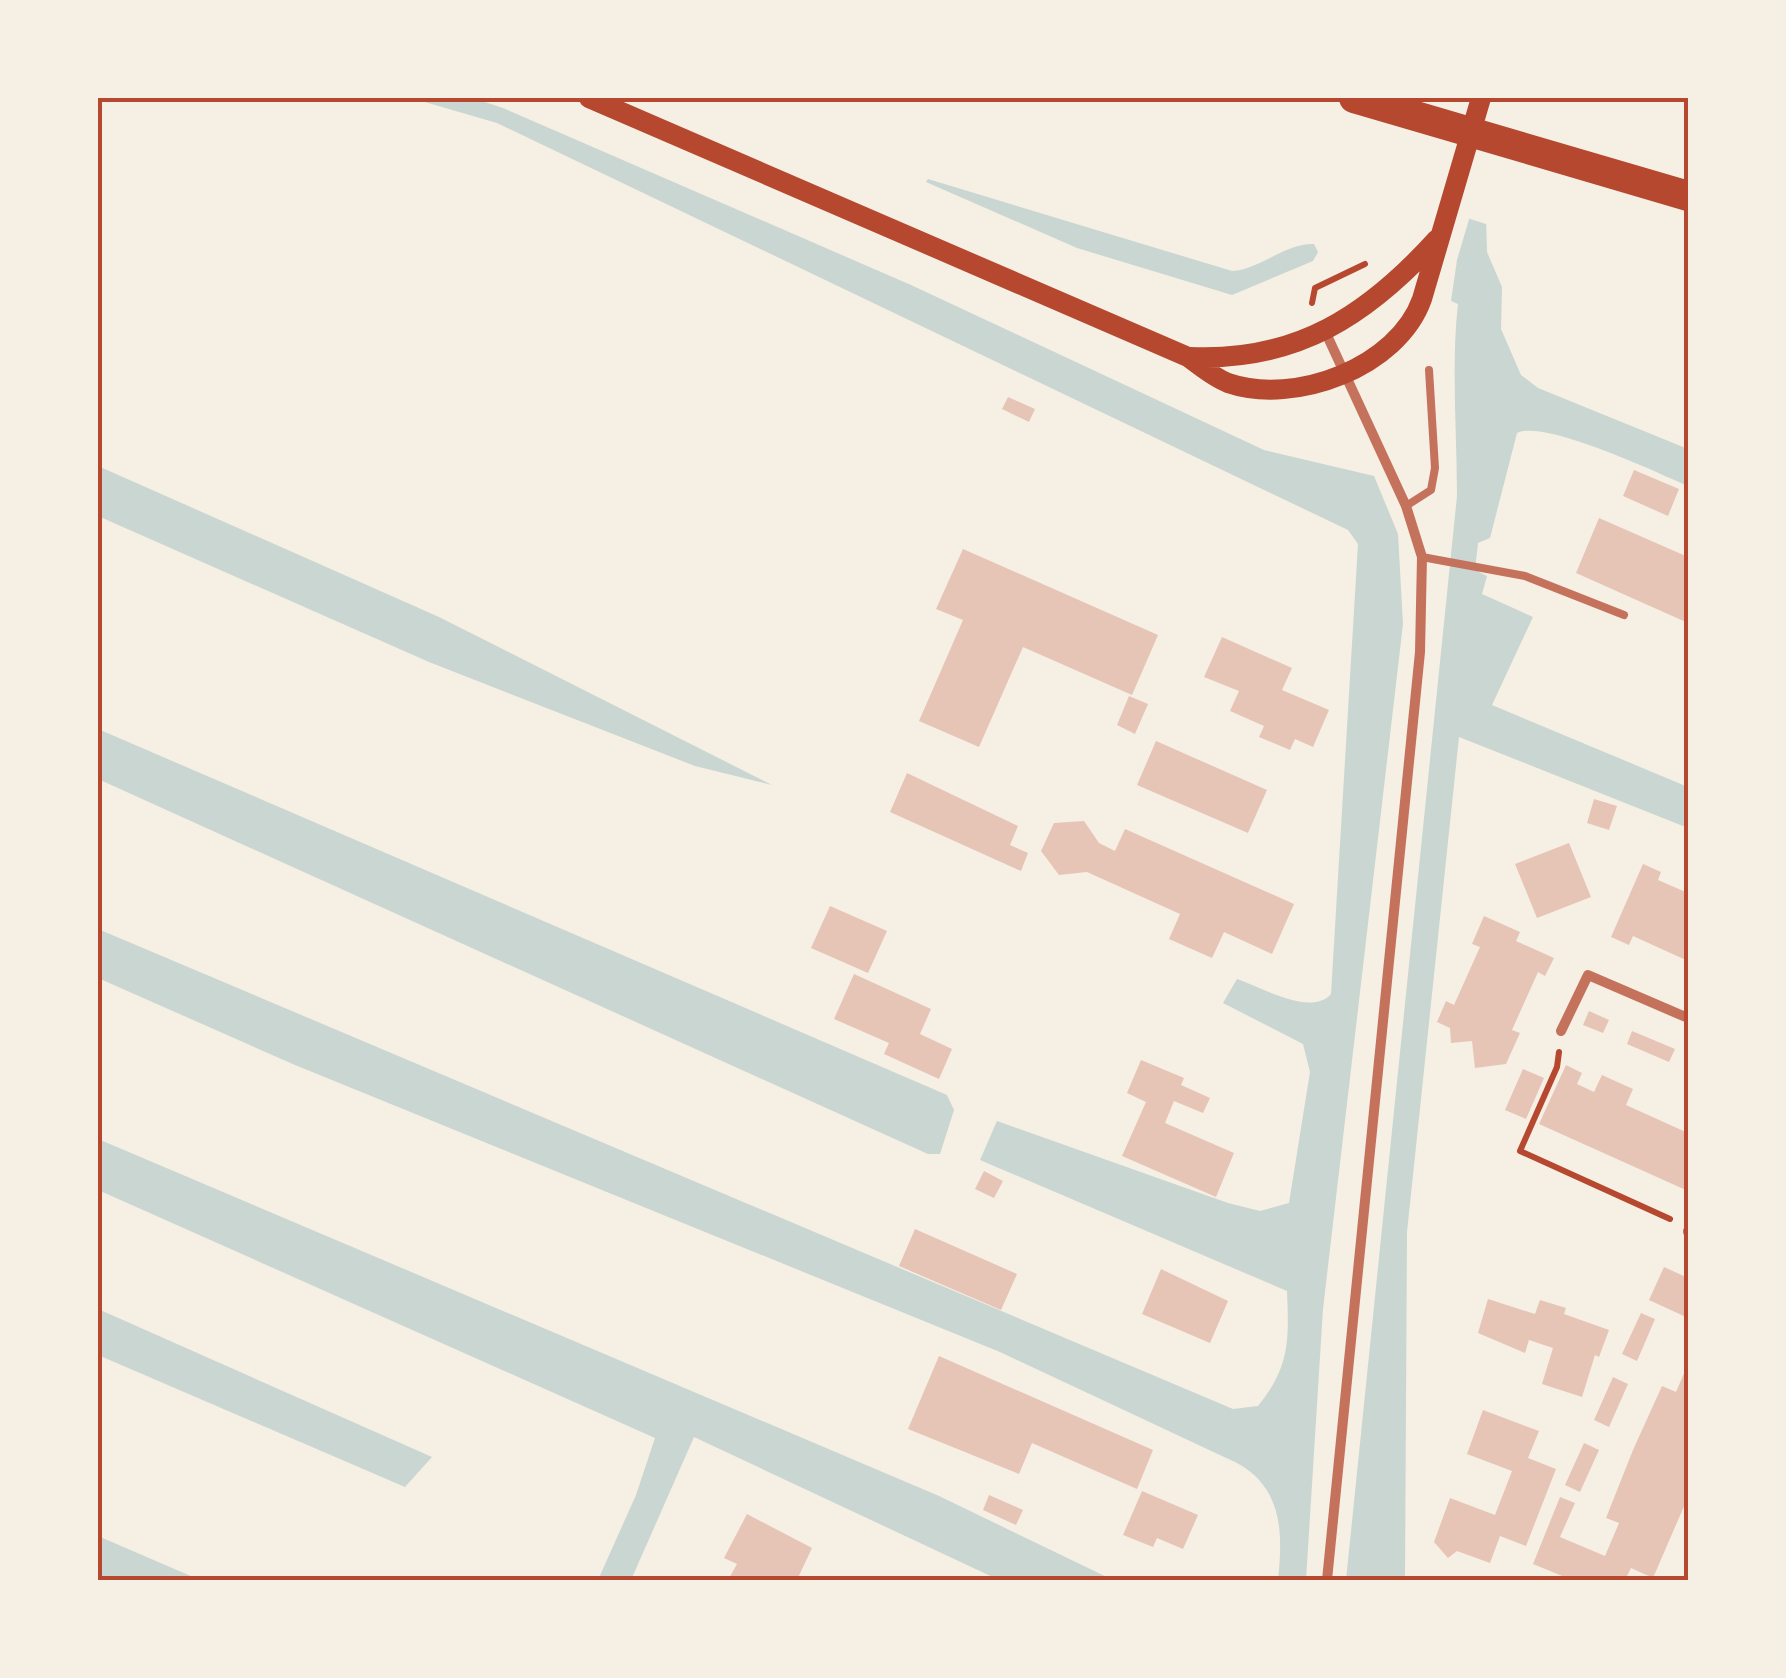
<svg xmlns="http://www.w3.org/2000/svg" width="1786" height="1678" font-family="'Golos Text',sans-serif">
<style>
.water{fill:#c9d6d2}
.pier{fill:#f6efe4}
.building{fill:#e6c5b7}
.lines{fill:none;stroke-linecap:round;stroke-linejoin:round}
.path{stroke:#b5482f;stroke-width:6}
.service{stroke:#c5725c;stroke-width:8}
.minor{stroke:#c5725c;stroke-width:10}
.secondary{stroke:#b5482f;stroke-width:20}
.motorway{stroke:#b5482f;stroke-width:30}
.neatline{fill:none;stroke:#b5482f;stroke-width:4}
</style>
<rect width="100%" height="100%" fill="#f6efe4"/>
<path class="water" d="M411,98H473L503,108L911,285L1264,450L1374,476L1398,534L1403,624L1323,1309L1306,1580H1278C1283,1534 1283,1488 1237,1463L1000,1352L295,1065L98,978V929L1233,1409L1258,1406C1290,1367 1289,1340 1287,1291L980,1160L997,1121L1228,1203L1260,1211L1289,1203L1310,1072L1303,1044L1223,1003L1237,979C1261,987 1311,1017 1331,994L1358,544L1348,530L497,123Z
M1505,98L1486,216L1487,252L1502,287L1501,329L1521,375L1538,388L1688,449V486C1658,473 1544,419 1517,433L1490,538L1478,543L1475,570L1487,576L1482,594L1533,617L1492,705L1688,787V828L1459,737L1407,1232L1405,1576L1415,1580H1346L1457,496C1457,431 1451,365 1458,304L1451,301L1457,260Z
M928,179L1232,271C1261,269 1285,243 1314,244L1318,252L1313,261L1232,295L1077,248L926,182Z
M98,466L439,617L772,785L695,766L429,662L98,516Z
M98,729L947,1095L954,1110L940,1154H928L98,779Z
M98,1139L939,1496L1113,1580H999L694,1437L631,1580H598L636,1495L655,1438L98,1190Z
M98,1309L432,1457L405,1487L98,1355Z
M98,1536L200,1580H201H107L98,1576Z"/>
<path class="pier" d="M1499,98H1528L1492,226L1464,217Z"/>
<path class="building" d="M1008,397L1035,409L1029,422L1002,409Z
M1634,470L1679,489L1668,516L1623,496Z
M1599,518L1688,557V623L1576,573Z
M963,549L1158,635L1132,695L1023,647L979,747L919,721L963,620L936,609Z
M1222,637L1292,668L1282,690L1329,710L1313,747L1295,739L1290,750L1259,737L1264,726L1230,711L1239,691L1204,677Z
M1129,696L1148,704L1135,734L1117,725Z
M1156,741L1267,790L1248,833L1137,785Z
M907,773L1018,826L1010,845L1028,853L1021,871L890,812Z
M1594,799L1617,806L1609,830L1587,823Z
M1084,821L1099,843L1115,851L1125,829L1294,904L1272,954L1224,932L1212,958L1169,939L1180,914L1087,872L1059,875L1041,851L1054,823Z
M1569,843L1591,897L1537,918L1515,864Z
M1643,864L1661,872L1658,880L1688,893V961L1633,936L1629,945L1611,937Z
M830,906L887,931L868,973L811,948Z
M1484,916L1520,932L1516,941L1554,958L1545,976L1538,972L1512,1030L1520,1033L1506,1064L1475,1068L1472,1041L1451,1043L1450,1028L1437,1022L1446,1001L1454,1005L1480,947L1472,944Z
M854,974L931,1009L920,1034L952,1049L939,1079L884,1054L889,1043L834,1019Z
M1589,1011L1609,1020L1603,1033L1583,1025Z
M1632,1031L1675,1049L1669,1062L1627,1044Z
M1141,1060L1184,1078L1181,1085L1210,1098L1203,1113L1174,1101L1165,1123L1234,1153L1216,1197L1122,1156L1146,1102L1127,1093Z
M1566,1065L1582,1073L1577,1084L1594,1092L1602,1075L1633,1089L1626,1105L1688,1133V1191L1539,1124Z
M1523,1069L1544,1078L1526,1119L1505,1110Z
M984,1171L1003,1181L994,1198L975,1189Z
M915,1229L1017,1274L1001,1310L899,1266Z
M1664,1267L1688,1278V1318L1649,1300Z
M1161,1269L1228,1301L1210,1343L1142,1314Z
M1488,1299L1535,1314L1540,1300L1566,1308L1564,1314L1609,1330L1599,1357L1595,1355L1582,1397L1542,1384L1553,1348L1529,1340L1525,1353L1478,1333Z
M1641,1313L1655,1319L1637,1361L1622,1354Z
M939,1356L1153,1450L1137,1489L1032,1443L1019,1474L908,1429Z
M1688,1364V1497L1653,1578L1631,1568L1625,1580H1572L1533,1564L1560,1497L1575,1503L1560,1537L1605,1556L1619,1523L1606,1518L1633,1450L1662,1386L1676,1392Z
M1613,1377L1628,1384L1609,1427L1594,1420Z
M1483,1410L1539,1431L1528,1458L1556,1469L1526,1546L1500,1536L1490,1563L1457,1551L1448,1558L1434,1542L1450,1498L1495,1515L1512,1471L1467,1454Z
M1584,1443L1599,1450L1580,1492L1565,1485Z
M1142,1491L1198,1515L1183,1549L1157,1538L1153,1547L1123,1535Z
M989,1495L1023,1510L1016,1525L983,1510Z
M747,1514L812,1548L797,1580H728L737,1564L724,1558Z"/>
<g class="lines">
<path class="path" d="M1312,303L1315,288L1365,264
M1559,1052L1557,1067L1520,1151L1670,1219"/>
<path class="service" d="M1406,506L1431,490L1435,468L1429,370
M1422,557L1525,576L1624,615"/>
<path class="minor" d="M1325,331L1406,506L1422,557L1420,652L1327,1580
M1561,1031L1588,975L1688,1018
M1688,1231V1232"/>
<path class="secondary" d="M589,98L1188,357C1200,366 1213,377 1228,383C1295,406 1398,367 1422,299L1481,98
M1190,357C1297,362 1368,315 1437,239"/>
<path class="motorway" d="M1354,98L1688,196"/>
</g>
<rect width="1786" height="1678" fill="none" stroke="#f6efe4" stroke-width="200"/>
<rect x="100" y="100" width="1586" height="1478" class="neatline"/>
</svg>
